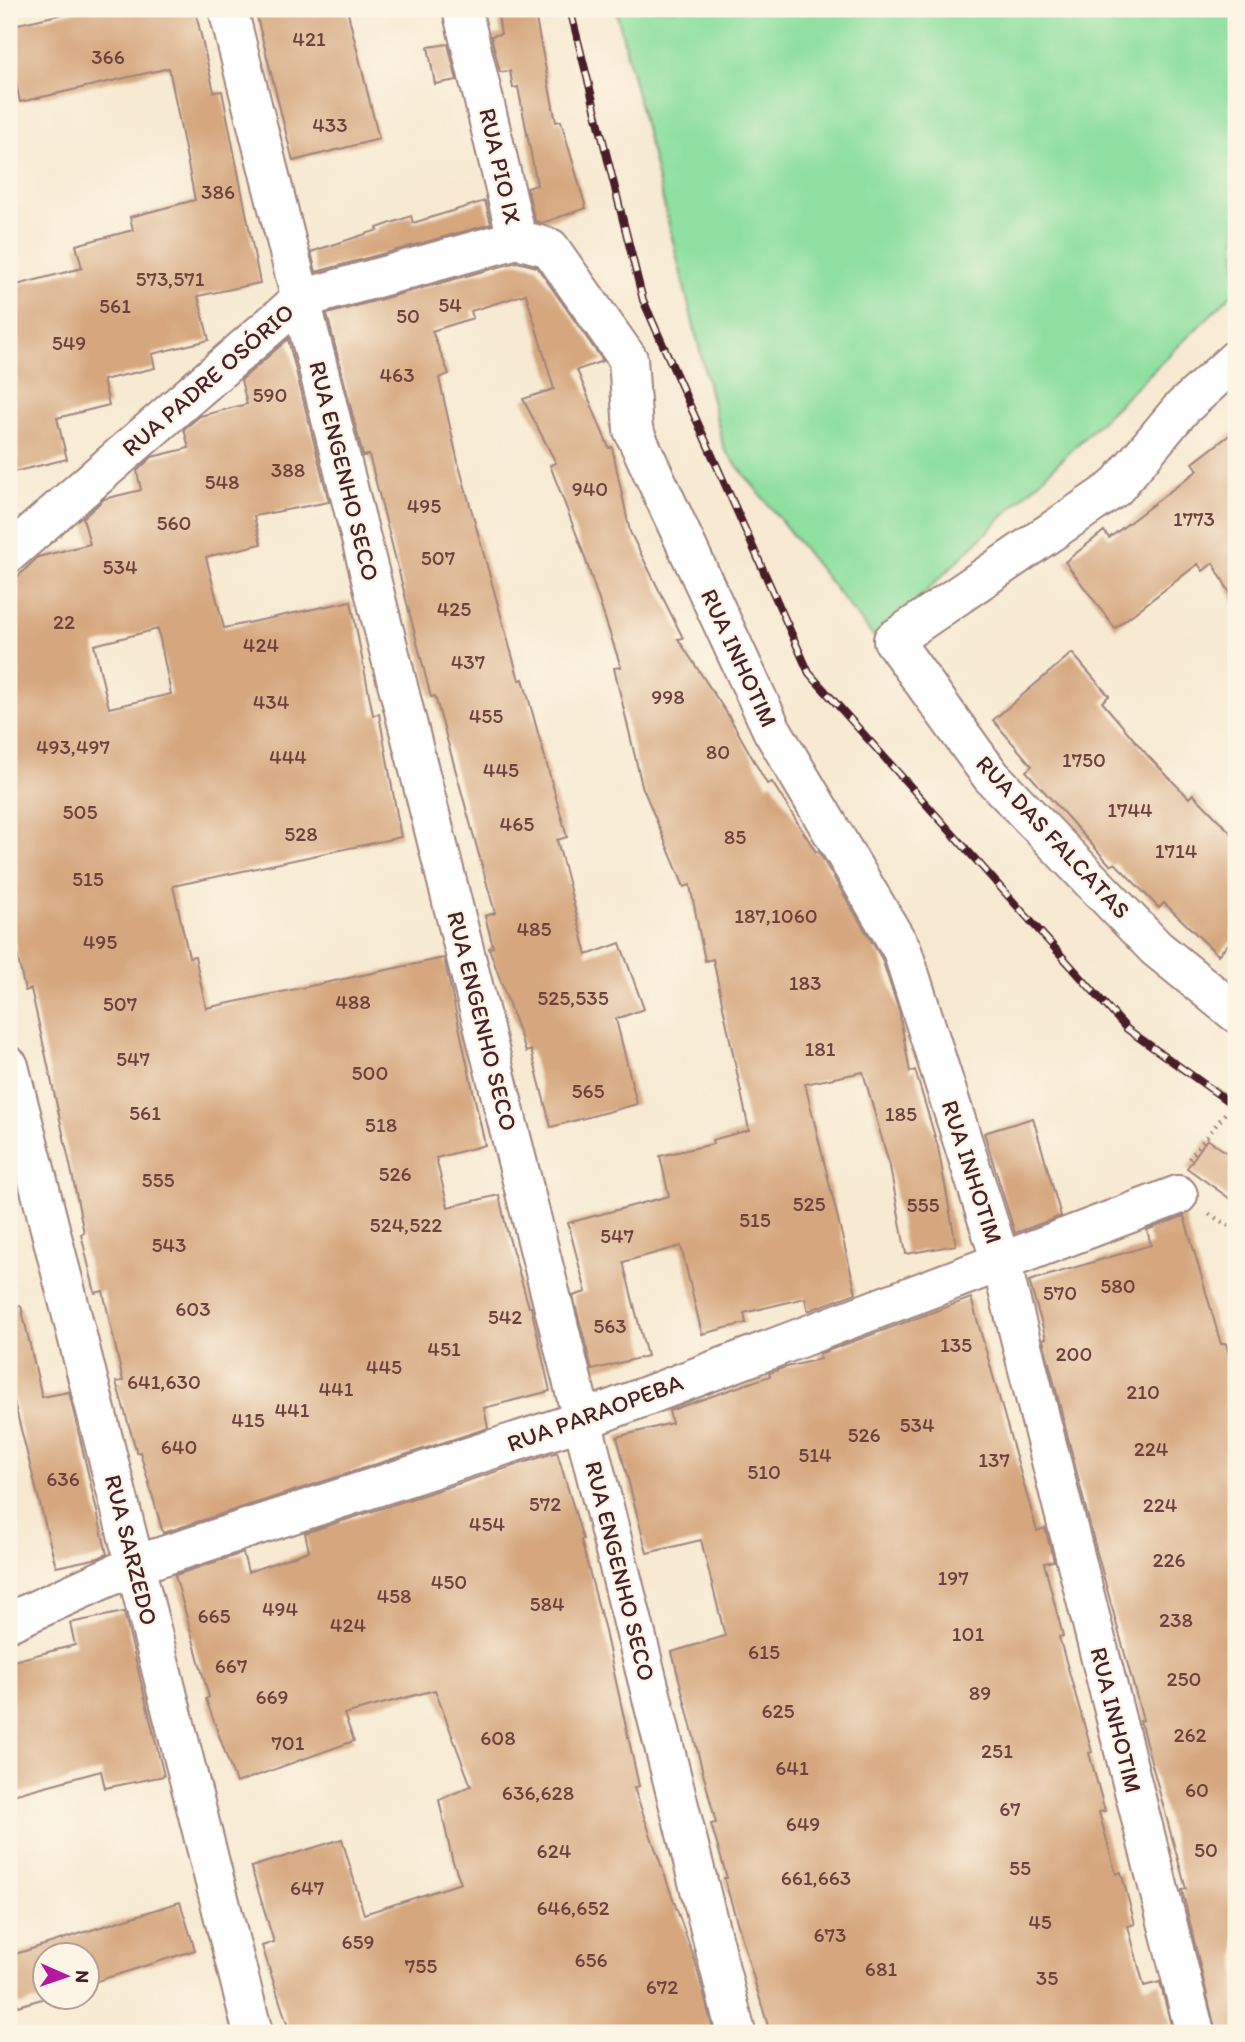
<svg xmlns="http://www.w3.org/2000/svg" width="1245" height="2042" font-family="Itim,sans-serif">
<style>
.green{fill:#8edfa0;stroke:#6c7f66;stroke-width:2}
.building{fill:#d6a77f;fill-rule:evenodd}
.lines{fill:none;stroke-linecap:round;stroke-linejoin:round}
.minor-casing{stroke:#a0847e;stroke-width:42}
.path{stroke:#a0847e;stroke-width:4.5;stroke-dasharray:2 5;stroke-linecap:butt}
.minor{stroke:#fff;stroke-width:38}
.rail-casing{stroke:#4a1f2b;stroke-width:8}
.rail{stroke:#fcf5e5;stroke-width:5;stroke-dasharray:16;stroke-linecap:butt}
.labels{text-anchor:middle;stroke-width:5;stroke-linejoin:round;paint-order:stroke}
.number-label{font-size:21px;fill:#6d4140}
.street-label{font-size:24px;fill:#4a1f2b;stroke:#fcf5e5}
</style>
<rect width="100%" height="100%" fill="#fcf5e5"/>
<filter id="ink" filterUnits="userSpaceOnUse"><feTurbulence type="fractalNoise" baseFrequency=".0143" numOctaves="2"/><feDisplacementMap in="SourceGraphic" scale="14" xChannelSelector="R" yChannelSelector="G"/><feConvolveMatrix kernelMatrix="1 2 1 2 8 2 1 2 1" color-interpolation-filters="sRGB"/></filter>
<filter id="wash" filterUnits="userSpaceOnUse"><feTurbulence type="fractalNoise" baseFrequency=".00686" numOctaves="4" result="noise"/><feDisplacementMap in="SourceGraphic" scale="28" xChannelSelector="R" yChannelSelector="G"/><feGaussianBlur stdDeviation="1.57" result="paint"/><feColorMatrix in="noise" values="0 0 0 0 0 0 0 0 0 0 0 0 0 0 0 0 0 1.4 0 .05"/><feComposite in="paint" operator="in"/></filter>
<g filter="url(#wash)">
<rect width="100%" height="100%" fill="#f7e9d2"/>
<path class="green" d="M616,9H1236V290L876,640L724,449Z"/>
<g id="blocks">
<path class="building" d="M85,9H195L214,92L222,91L260,283L198,296L209,340L152,354L155,368L103,380L109,405L57,418L67,459L9,473V287L82,268L76,245L133,230L130,217L195,200L169,68L20,102L9,54V26Z
M255,9H347L379,139L293,161Z
M497,9H534L556,122L561,121L586,208L542,223L535,221L527,188L537,185L518,87L513,88L510,71L500,72L491,36L501,34Z
M448,44L457,80L435,84L428,47Z
M485,201L491,224L316,272L311,252L378,230L377,228L411,216L413,223Z
M517,262L537,267L603,361L577,370L609,448L612,447L630,532L683,638L678,639L730,718L767,784L772,782L816,852L818,851L882,959L899,1011L910,1072L915,1070L938,1147L956,1245L906,1254L890,1167L863,1072L805,1084L856,1293L808,1311L805,1298L744,1313L746,1323L702,1334L681,1246L623,1262L647,1356L592,1370L573,1296L586,1292L568,1223L669,1196L660,1156L713,1144L712,1140L749,1130L713,959L705,961L690,885L684,887L642,786L614,668L621,667L582,549L550,465L556,463L523,399L554,389L526,294L471,311L473,318L432,331L449,374L439,378L458,462L519,680L523,679L567,837L557,840L587,955L620,943L644,1009L616,1019L637,1104L551,1127L531,1050L526,1052L489,948L493,947L485,916L495,913L435,696L431,697L369,455L363,456L327,314Z
M288,339L329,502L254,516L261,544L206,557L224,628L351,601L373,715L379,714L401,837L173,886L189,957L195,956L206,1008L444,958L485,1145L436,1158L448,1207L499,1195L507,1231L529,1307H531L550,1391L484,1408L488,1428L163,1533L140,1452L137,1453L116,1382L123,1381L103,1291L95,1293L81,1234L84,1233L71,1169L31,989L25,991L9,917V585L38,557L90,544L83,518L104,499L141,490L137,471L152,457L189,448L184,429L200,416L247,404L241,380ZM158,629L171,694L109,708L94,645Z
M1236,430V604L1213,563L1203,571L1198,564L1115,628L1065,562L1104,531L1109,538L1198,470L1193,463Z
M1072,653L1109,696L1102,702L1148,756L1189,798L1193,794L1236,838V936L1218,955L1164,903L1159,908L1115,863L1111,866L1026,771L1032,766L993,720Z
M1033,1118L1061,1216L1015,1233L984,1133Z
M1207,1139L1236,1159V1203L1187,1168Z
M1184,1216L1221,1344L1226,1343L1236,1382V2033H1216L1182,1890L1186,1889L1140,1721L1143,1720L1096,1549L1043,1339L1046,1338L1029,1281L1151,1245L1147,1230Z
M971,1298L1037,1531L1045,1528L1054,1561L1044,1563L1063,1636L1059,1637L1092,1752L1089,1753L1105,1811L1099,1812L1116,1874L1121,1872L1135,1924L1128,1926L1144,1986L1160,1982L1171,2025L1138,2033H770L724,1878H727L711,1824L716,1823L672,1652L725,1636L701,1540L647,1553L617,1437L672,1423L669,1411L770,1376L769,1373L783,1368L820,1359L819,1354Z
M21,1306L42,1397L69,1392L107,1554L98,1558L56,1567L9,1382V1307Z
M557,1452L583,1539L581,1540L604,1627L639,1786L634,1788L695,1961L714,2033H290L262,1946L274,1942L251,1867L342,1839L364,1914L461,1883L452,1859L439,1800L471,1786L435,1690L344,1714L354,1741L236,1783L206,1699L209,1697L175,1575L243,1553L248,1572L309,1551L305,1533Z
M124,1612L164,1776L105,1788L101,1771L9,1796V1662L75,1645L70,1623Z
M180,1902L195,1950L88,1984V1955H46V1997H49L18,2006L9,1975V1956Z"/>
</g>
</g>
<g filter="url(#ink)">
<use href="#blocks" fill-opacity="0" stroke="#a0847e" stroke-width="2"/>
<g class="lines">
<defs>
<path id="minor" d="M228,9L736,2033
M462,9L517,239L550,248L628,359L633,430L772,730L902,950L1001,1262L1195,2033
M1236,359L1181,409L1115,488L893,640L991,776L1156,948L1236,1013
M9,553L301,299L517,239
M9,1066L253,2033
M9,1622L135,1565L583,1420L1178,1195"/>
</defs>
<use href="#minor" class="minor-casing"/>
<path class="path" d="M1189,1159L1236,1100
M1209,1214L1236,1230"/>
<use href="#minor" class="minor"/>
<defs>
<path id="rail" d="M570,9L643,300L809,673L1127,1029L1236,1107"/>
</defs>
<use href="#rail" class="rail-casing"/>
<use href="#rail" class="rail"/>
</g>
</g>
<g class="labels">
<g class="number-label">
<text x="309" y="46">421</text>
<text x="108" y="64">366</text>
<text x="330" y="132">433</text>
<text x="218" y="199">386</text>
<text x="170" y="286">573,571</text>
<text x="450" y="312">54</text>
<text x="115" y="313">561</text>
<text x="408" y="323">50</text>
<text x="69" y="350">549</text>
<text x="397" y="382">463</text>
<text x="270" y="402">590</text>
<text x="288" y="477">388</text>
<text x="222" y="489">548</text>
<text x="590" y="496">940</text>
<text x="424" y="513">495</text>
<text x="1194" y="526">1773</text>
<text x="174" y="530">560</text>
<text x="438" y="565">507</text>
<text x="120" y="574">534</text>
<text x="454" y="616">425</text>
<text x="64" y="629">22</text>
<text x="261" y="652">424</text>
<text x="468" y="669">437</text>
<text x="668" y="704">998</text>
<text x="271" y="709">434</text>
<text x="486" y="723">455</text>
<text x="73" y="754">493,497</text>
<text x="718" y="759">80</text>
<text x="288" y="764">444</text>
<text x="1084" y="767">1750</text>
<text x="501" y="777">445</text>
<text x="1130" y="817">1744</text>
<text x="80" y="819">505</text>
<text x="517" y="831">465</text>
<text x="301" y="841">528</text>
<text x="735" y="844">85</text>
<text x="1176" y="858">1714</text>
<text x="88" y="886">515</text>
<text x="776" y="923">187,1060</text>
<text x="534" y="936">485</text>
<text x="100" y="949">495</text>
<text x="805" y="990">183</text>
<text x="573" y="1005">525,535</text>
<text x="353" y="1009">488</text>
<text x="120" y="1011">507</text>
<text x="820" y="1056">181</text>
<text x="133" y="1066">547</text>
<text x="370" y="1080">500</text>
<text x="588" y="1098">565</text>
<text x="145" y="1120">561</text>
<text x="901" y="1121">185</text>
<text x="381" y="1132">518</text>
<text x="395" y="1181">526</text>
<text x="158" y="1187">555</text>
<text x="809" y="1211">525</text>
<text x="923" y="1212">555</text>
<text x="755" y="1227">515</text>
<text x="406" y="1232">524,522</text>
<text x="617" y="1243">547</text>
<text x="169" y="1252">543</text>
<text x="1118" y="1293">580</text>
<text x="1060" y="1300">570</text>
<text x="193" y="1316">603</text>
<text x="505" y="1324">542</text>
<text x="610" y="1333">563</text>
<text x="956" y="1352">135</text>
<text x="444" y="1356">451</text>
<text x="1074" y="1361">200</text>
<text x="384" y="1374">445</text>
<text x="164" y="1389">641,630</text>
<text x="336" y="1396">441</text>
<text x="1143" y="1399">210</text>
<text x="292" y="1417">441</text>
<text x="248" y="1427">415</text>
<text x="917" y="1432">534</text>
<text x="864" y="1442">526</text>
<text x="179" y="1454">640</text>
<text x="1151" y="1456">224</text>
<text x="815" y="1462">514</text>
<text x="994" y="1467">137</text>
<text x="764" y="1479">510</text>
<text x="63" y="1486">636</text>
<text x="545" y="1511">572</text>
<text x="1160" y="1512">224</text>
<text x="487" y="1531">454</text>
<text x="1169" y="1567">226</text>
<text x="953" y="1585">197</text>
<text x="449" y="1589">450</text>
<text x="394" y="1603">458</text>
<text x="547" y="1611">584</text>
<text x="280" y="1616">494</text>
<text x="214" y="1623">665</text>
<text x="1176" y="1627">238</text>
<text x="348" y="1632">424</text>
<text x="968" y="1641">101</text>
<text x="764" y="1659">615</text>
<text x="231" y="1673">667</text>
<text x="1184" y="1686">250</text>
<text x="980" y="1700">89</text>
<text x="272" y="1704">669</text>
<text x="778" y="1718">625</text>
<text x="1190" y="1742">262</text>
<text x="498" y="1745">608</text>
<text x="288" y="1750">701</text>
<text x="997" y="1758">251</text>
<text x="792" y="1775">641</text>
<text x="1197" y="1797">60</text>
<text x="538" y="1800">636,628</text>
<text x="1010" y="1816">67</text>
<text x="803" y="1831">649</text>
<text x="1206" y="1857">50</text>
<text x="554" y="1858">624</text>
<text x="1020" y="1875">55</text>
<text x="816" y="1885">661,663</text>
<text x="307" y="1895">647</text>
<text x="573" y="1915">646,652</text>
<text x="1040" y="1929">45</text>
<text x="830" y="1942">673</text>
<text x="358" y="1949">659</text>
<text x="591" y="1967">656</text>
<text x="421" y="1973">755</text>
<text x="881" y="1976">681</text>
<text x="1047" y="1985">35</text>
<text x="662" y="1994">672</text>
</g>
<g class="street-label">
<text transform="translate(500 166) rotate(77)" y="8">RUA PIO IX</text>
<text transform="translate(208 380) rotate(-41)" y="8">RUA PADRE OSÓRIO</text>
<text transform="translate(344 471) rotate(76)" y="8">RUA ENGENHO SECO</text>
<text transform="translate(739 658) rotate(65)" y="8">RUA INHOTIM</text>
<text transform="translate(1053 837) rotate(47)" y="8">RUA DAS FALCATAS</text>
<text transform="translate(482 1021) rotate(76)" y="8">RUA ENGENHO SECO</text>
<text transform="translate(972 1172) rotate(72)" y="8">RUA INHOTIM</text>
<text transform="translate(595 1413) rotate(-20)" y="8">RUA PARAOPEBA</text>
<text transform="translate(131 1550) rotate(76)" y="8">RUA SARZEDO</text>
<text transform="translate(620 1571) rotate(76)" y="8">RUA ENGENHO SECO</text>
<text transform="translate(1116 1720) rotate(76)" y="8">RUA INHOTIM</text>
</g>
</g>
<rect width="1245" height="2042" fill="none" stroke="#fcf5e5" stroke-width="35"/>
<g transform="translate(66 1976) rotate(92)"><circle r="33" fill="#fcf5e5" stroke="#b59f9b" stroke-width="2"/>
<path d="M0-5L12 26L0 18L-12 26Z" fill="#b5179e"/>
<text y="-10" font-size="19" font-weight="bold" text-anchor="middle" fill="#4a1f2b">N</text>
</g>
</svg>
